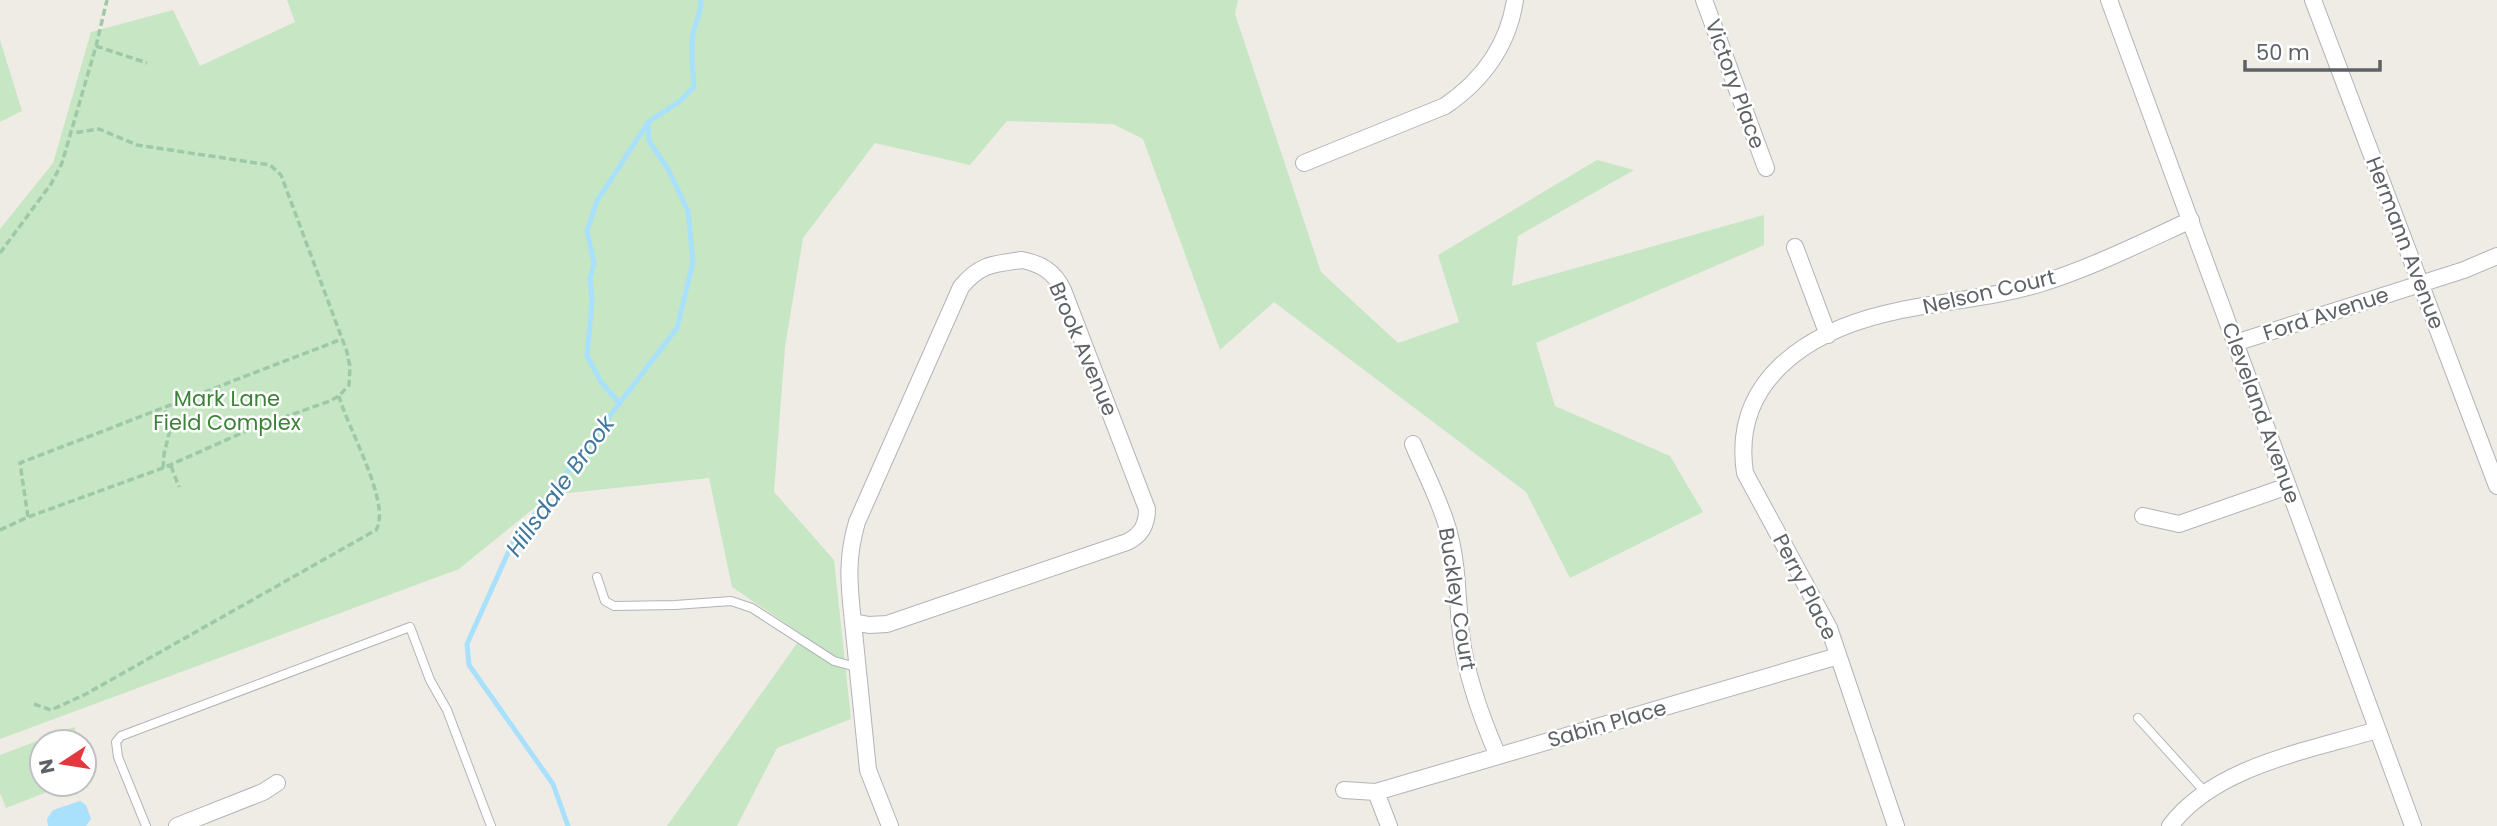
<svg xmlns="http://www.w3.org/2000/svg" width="2497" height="826" font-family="Poppins,sans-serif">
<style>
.green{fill:#c7e6c4}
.water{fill:#a9e1fc}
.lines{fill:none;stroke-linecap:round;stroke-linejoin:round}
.stream{stroke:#a9e1fc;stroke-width:5}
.service-casing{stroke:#b1b4b8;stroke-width:10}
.minor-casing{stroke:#b1b4b8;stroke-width:18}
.path{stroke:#9ec9a6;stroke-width:3.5;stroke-dasharray:7 3.5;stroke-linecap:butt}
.service{stroke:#fff;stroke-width:8}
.minor{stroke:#fff;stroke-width:16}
.labels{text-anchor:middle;stroke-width:5;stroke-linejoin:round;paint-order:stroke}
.street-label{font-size:21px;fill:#5e6266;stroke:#fff}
.park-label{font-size:21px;fill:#3c8238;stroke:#fff}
.water-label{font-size:23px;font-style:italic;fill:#40779d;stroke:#fff}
</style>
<rect width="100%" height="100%" fill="#efece6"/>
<path class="green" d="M287,0H1238L1235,14L1321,272L1398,343L1459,322L1438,255L1597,160L1634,170L1518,236L1512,286L1764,215V245L1536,343L1555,406L1670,456L1703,512L1570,578L1526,492L1274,302L1220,350L1143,139L1113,124L1007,121L970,165L875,143L803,238L785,347L774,492L834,560L851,719L777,748L737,826H667L803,635L732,587L709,478L550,495L459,569L0,739V229L53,163L91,32L173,10L200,66L295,22Z
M0,40L22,111L0,122Z
M74,727L80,742H42V784H68L6,808L0,793V755Z"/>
<path class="water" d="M80,801L86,805L91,819L86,826H48L47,819L53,810Z"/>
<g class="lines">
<path class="stream" d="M620,404L601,382L587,356L592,300L590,279L594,263L587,231L597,201L647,124
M568,826L553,784L469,665L467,644L512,544L677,328L693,262L688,211L668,169L649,141L648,122L679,102L694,87C693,70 690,52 693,34C695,22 702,12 701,0"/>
<defs>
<path id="service" d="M597,577L605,601L614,606L675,605L731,601L752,608L834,661L856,667
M2138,718L2205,792
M146,826L118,757L116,742L121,736L410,627L430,680L447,710L491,826"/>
<path id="minor" d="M1704,0L1766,168
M2109,0L2413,826
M2313,0L2497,486
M1304,163L1445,106C1483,80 1508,46 1515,0
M1795,247L1828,335
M1022,260C1041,264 1054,271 1063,290L1147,509C1147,524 1142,535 1127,542L887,624L869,625L853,622C849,585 846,559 857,522L961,287C980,264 993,264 1022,260Z
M2235,343L2464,270L2497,256
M1413,444C1425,473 1441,502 1449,533C1458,566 1457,600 1461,634C1466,676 1481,717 1498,756
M2143,516L2179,524L2288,486
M853,622L868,770L890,826
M1344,790L1376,792L1838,656
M1376,792L1389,826
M177,826L263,792L277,783
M1896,826L1829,628L1745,473C1731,381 1807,332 1888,313C1938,301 1989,299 2039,284C2091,268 2141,243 2191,220
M2170,826C2215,766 2308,751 2377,730"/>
</defs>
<use href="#service" class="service-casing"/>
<use href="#minor" class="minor-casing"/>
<path class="path" d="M96,46L147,63
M0,253L51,184L62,163L96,46L107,0
M171,466L179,487
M163,468L164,454L171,426L164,408
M28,517L20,463L342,339
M0,530L28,517L163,468L251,429L330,401L339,396L349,385L350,367L347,352L281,175L270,165L137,145L99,129L73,133
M34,704L51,710L86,694L376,530C392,504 347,427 339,396"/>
<use href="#service" class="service"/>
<use href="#minor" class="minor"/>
</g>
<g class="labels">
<g class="street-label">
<text transform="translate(1735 84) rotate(70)" y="7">Victory Place</text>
<text transform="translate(2405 243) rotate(69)" y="7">Hermann Avenue</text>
<text transform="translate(1989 292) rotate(-13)" y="7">Nelson Court</text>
<text transform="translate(2326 314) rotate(-18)" y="7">Ford Avenue</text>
<text transform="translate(1083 349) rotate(67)" y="7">Brook Avenue</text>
<text transform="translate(2261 413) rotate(70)" y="7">Cleveland Avenue</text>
<text transform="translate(1805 587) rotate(63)" y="7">Perry Place</text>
<text transform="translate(1457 599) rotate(81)" y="7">Buckley Court</text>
<text transform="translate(1607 724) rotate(-16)" y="7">Sabin Place</text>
</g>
<g class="park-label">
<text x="227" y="406">Mark Lane<tspan x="227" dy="24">Field Complex</tspan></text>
</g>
<g class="water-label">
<text transform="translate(560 486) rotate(-54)" y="8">Hillsdale Brook</text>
</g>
</g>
<g transform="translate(63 763) rotate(258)"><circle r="33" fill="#ffffff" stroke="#bfc0c2" stroke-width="2"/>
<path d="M0-5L12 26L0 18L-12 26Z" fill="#e3383d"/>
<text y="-10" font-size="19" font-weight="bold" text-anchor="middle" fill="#5e6266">N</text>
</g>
<path d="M2245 60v10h135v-10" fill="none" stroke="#5e6266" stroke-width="3.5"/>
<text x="2256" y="60" font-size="21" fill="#5e6266" stroke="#ffffff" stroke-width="5" paint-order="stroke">50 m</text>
</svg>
